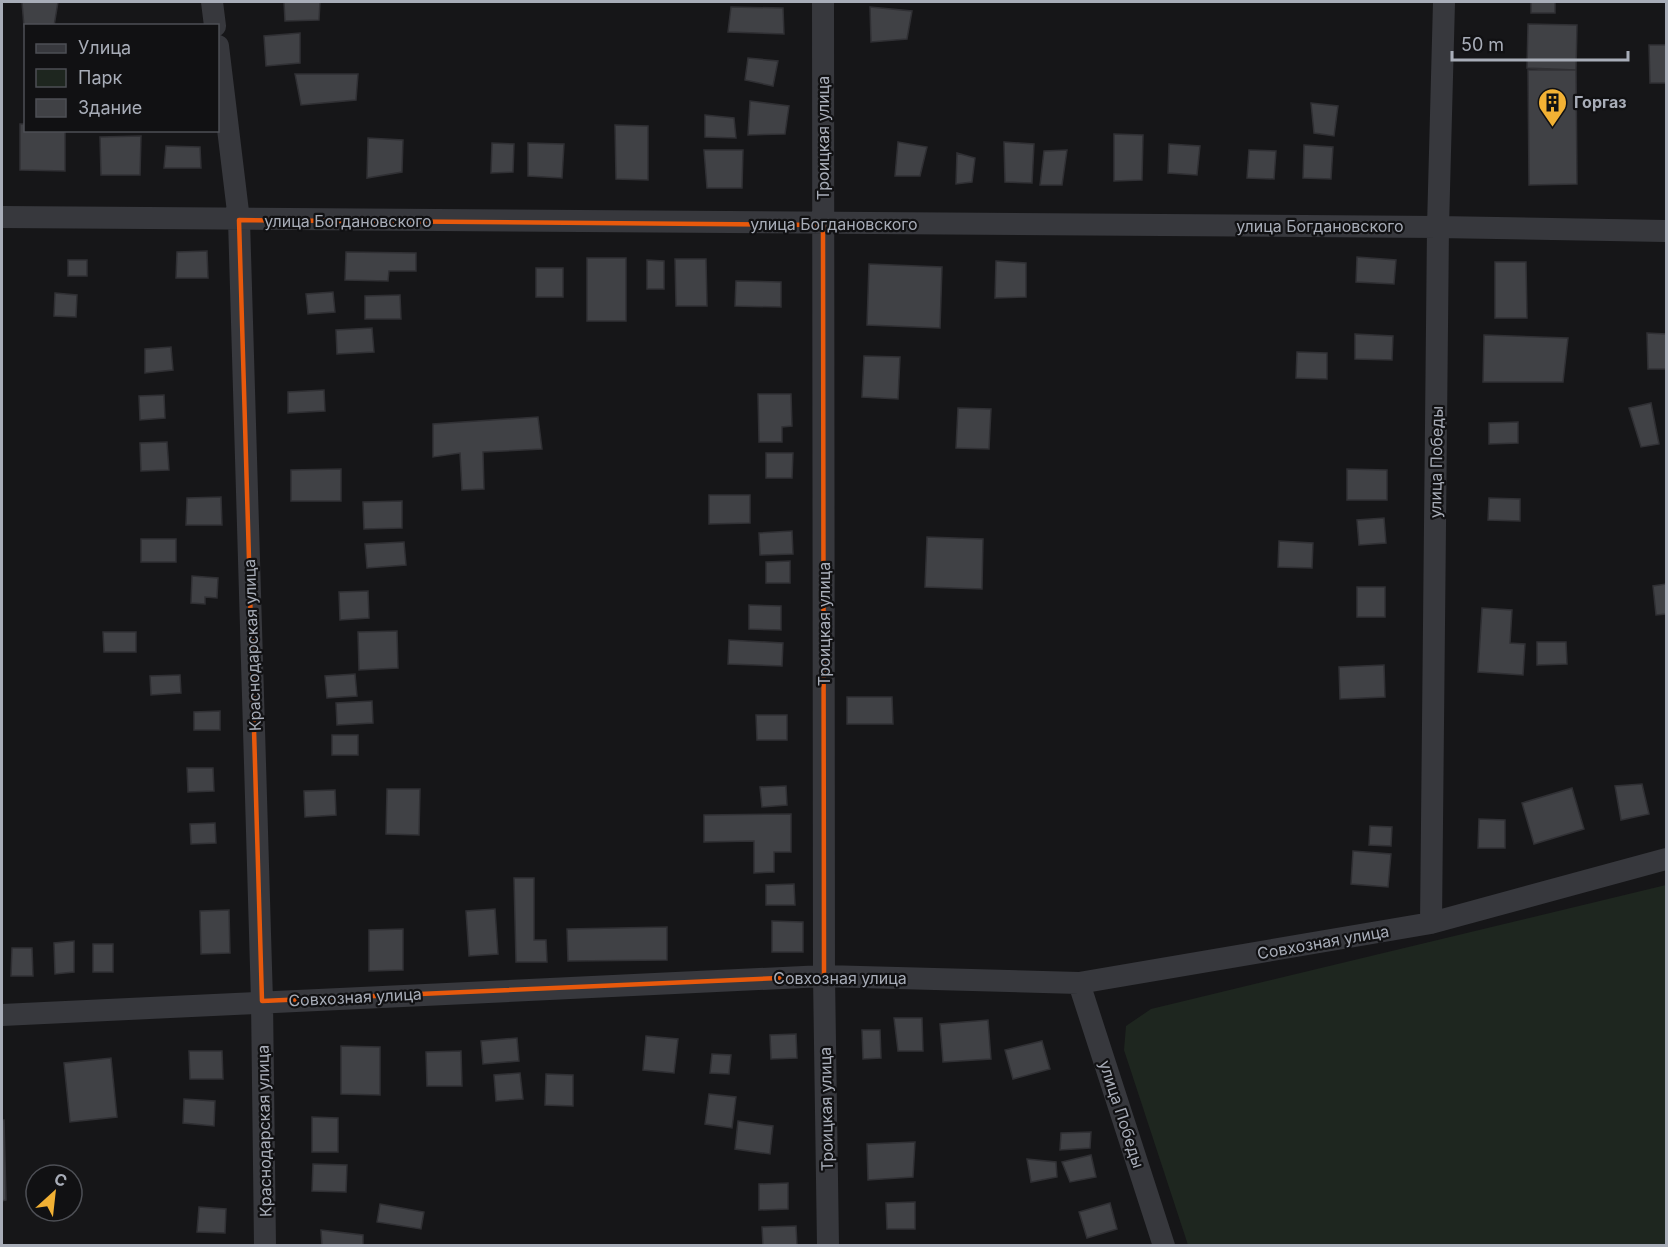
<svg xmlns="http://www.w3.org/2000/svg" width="1668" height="1247" font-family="Inter,sans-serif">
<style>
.green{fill:#1e261f}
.building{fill:#404145;stroke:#303034;stroke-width:1.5}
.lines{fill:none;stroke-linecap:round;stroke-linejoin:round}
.minor{stroke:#37383d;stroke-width:22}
.marked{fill:none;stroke:#e8590c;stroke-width:4.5;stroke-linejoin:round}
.labels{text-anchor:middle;stroke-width:4.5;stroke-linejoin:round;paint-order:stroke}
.poi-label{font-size:16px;font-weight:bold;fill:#a8adb8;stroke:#111113;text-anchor:start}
.street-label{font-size:16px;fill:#a8adb8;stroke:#111113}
</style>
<rect width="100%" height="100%" fill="#161618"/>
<path class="green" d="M1666,885V1245H1188L1124,1050L1126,1026L1151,1009Z"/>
<path class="building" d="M22,2H58L54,26L24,27Z
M284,2H320L319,20L285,21Z
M1531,2H1555V13H1531Z
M731,7L783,8L784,34L728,32Z
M870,7L912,11L907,39L871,42Z
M1528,24L1577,25L1576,70L1527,68Z
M300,33V63L266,66L264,36Z
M1649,45H1666V83H1650Z
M748,58L778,61L773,86L745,80Z
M1528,70H1576L1577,184L1529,185Z
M295,74H358L356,100L301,105Z
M750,101L789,106L785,134L748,135Z
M1311,103L1338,106L1334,136L1314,133Z
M705,115L734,118L736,138L705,137Z
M20,124H26V130H65V171L20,170Z
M615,125L648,126V180L616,179Z
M1114,134L1143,135L1142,180L1114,181Z
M141,136L140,175H101L100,137Z
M368,138L403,140L402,172L367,178Z
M898,142L927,147L920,176H895Z
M1004,142L1034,144L1032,183L1005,182Z
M492,143L514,144L513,172L491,173Z
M528,143L564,144L562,178L528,176Z
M1169,144L1200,146L1197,175L1168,173Z
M1304,145L1333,147L1331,179L1303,178Z
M166,146L200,147L201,168H164Z
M704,150H743L742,188H707Z
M1067,150L1062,185H1040L1044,151Z
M1249,150L1276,151L1274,179L1247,178Z
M957,153L975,158L972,182L956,184Z
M207,251L208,278H176L177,252Z
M346,252L416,253V271H389L388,281L345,280Z
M1357,257L1396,260L1394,284L1356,282Z
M587,258H626V321H587Z
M675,259H706L707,306H676Z
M68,260H87V276H68Z
M647,260L664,261V289H647Z
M996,261L1026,263V297L995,298Z
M1495,262H1526L1527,318H1495Z
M869,264L942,267L940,328L867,325Z
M536,268H563V297H536Z
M736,281L781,282V307L735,306Z
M333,292L335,312L308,314L306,294Z
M55,293L77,295L76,317L54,316Z
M400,295L401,319H365V296Z
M372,328L374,352L337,354L336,330Z
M1647,333L1666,334V369H1648Z
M1355,334L1393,336L1392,360L1355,359Z
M1484,335L1568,338L1563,382H1483Z
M171,347L173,370L145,373V349Z
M1297,352L1327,353V379L1296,378Z
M864,356L900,357L898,399L862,397Z
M324,390L325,411L288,413V392Z
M758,394H791L792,426L782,427V442H759Z
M164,395L165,418L140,420L139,396Z
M1651,403L1659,444L1641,447L1629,408Z
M958,408L991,409L989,449L956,448Z
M538,417L542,449L483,452L484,489L462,490L460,453L433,457V424Z
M1518,422V443L1489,444V423Z
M167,442L169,470L141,471L140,443Z
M766,453H793L792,478H766Z
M341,469V501H291V470Z
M1347,469L1387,470V500H1347Z
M709,495H750V523L709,524Z
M221,497L222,525H186L187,498Z
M1489,498L1520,499V521L1488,520Z
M402,501V528L364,529L363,502Z
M1384,518L1386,543L1359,545L1357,520Z
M792,531L793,554L760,555L759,533Z
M927,537L983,539L982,589L925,587Z
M141,539H176V562H141Z
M1279,541L1313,543L1312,568L1278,567Z
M404,542L406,565L367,568L365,544Z
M790,561V583H766V562Z
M192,576L218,578L217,598L205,597V604L191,603Z
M1666,584V614L1656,615L1653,586Z
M1357,587H1385V617H1357Z
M368,591L369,618L340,620L339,592Z
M749,605L781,606V630L749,629Z
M1482,608L1512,610L1510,643L1525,644L1523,675L1478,672Z
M397,631L398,668L359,670L358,632Z
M103,632H136V652H104Z
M729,640L783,643L782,666L728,664Z
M1537,642H1566L1567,664L1537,665Z
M1384,665L1385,697L1340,699L1339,667Z
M355,674L357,696L327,698L325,676Z
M180,675L181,693L151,695L150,676Z
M847,697H892L893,724H847Z
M372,701L373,723L337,725L336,703Z
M220,711V730H194V712Z
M756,715H787V740H757Z
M332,735H358V755H332Z
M187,768H213L214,791L188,792Z
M1642,784L1649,814L1621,820L1615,786Z
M786,786L787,805L762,807L760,787Z
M1572,788L1584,829L1534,844L1522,803Z
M387,789H420L419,835L386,834Z
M335,790L336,815L305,817L304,791Z
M791,814V852H774V872L754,873V841L704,842V815Z
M1479,819L1505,820V848H1478Z
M215,823L216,843L191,844L190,824Z
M1370,826L1392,827L1391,846L1369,845Z
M1353,851L1391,854L1388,887L1351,884Z
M514,878H534V940H546L547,962H516Z
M794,884L795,905H766V885Z
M495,909L498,954L469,956L466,911Z
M229,910L230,953L201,954L200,911Z
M772,921L803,922V952H772Z
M667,927V960L568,961L567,929Z
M403,929V970L369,971V930Z
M74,941V972L55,974L54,943Z
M93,944H113V972H93Z
M12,948H32L33,976H11Z
M894,1018H922L923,1051H898Z
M988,1020L991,1059L943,1062L940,1024Z
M862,1030H880L881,1058L863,1059Z
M796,1034L797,1058L771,1059L770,1035Z
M646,1036L678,1039L674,1073L643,1070Z
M517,1038L519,1061L483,1064L481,1041Z
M1042,1041L1050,1069L1013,1079L1005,1050Z
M341,1046L380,1047V1095L341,1094Z
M189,1051H222L223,1079H190Z
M461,1051L462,1086H427L426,1052Z
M712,1054L731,1055L729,1074L710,1073Z
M111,1058L117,1117L70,1122L64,1063Z
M520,1073L523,1099L496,1101L494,1075Z
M546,1074L573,1075V1106L545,1105Z
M709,1094L736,1097L732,1128L705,1124Z
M184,1099L215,1101L214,1126L183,1123Z
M312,1117L338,1118V1152H312Z
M2,1120H4L6,1200L2,1201Z
M738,1121L773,1126L770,1154L735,1149Z
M1091,1132L1090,1148L1060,1150L1061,1133Z
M915,1142L913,1177L868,1180L867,1144Z
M1091,1155L1096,1177L1070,1182L1062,1162Z
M1027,1159L1056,1162L1057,1177L1031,1182Z
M313,1164L347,1165L346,1192L312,1191Z
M788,1183V1209L759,1210V1184Z
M915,1202V1229H887L886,1203Z
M1110,1203L1117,1229L1087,1238L1079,1212Z
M380,1204L424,1212L421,1229L377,1222Z
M199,1207L226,1209L225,1233L197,1232Z
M796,1226L797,1246H763L762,1227Z
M321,1230L363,1235V1246H322Z"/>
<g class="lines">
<path class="minor" d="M212,2L215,26
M823,2L824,976L828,1246
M218,46L239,220L262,1001L265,1246
M2,217L1438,227L1666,231
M1431,923L1438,227L1444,2
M1079,983L1164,1246
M2,1015L824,976L1079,983L1431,923L1666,859"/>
</g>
<path class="marked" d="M239,220L823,225L824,976L262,1001Z"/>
<defs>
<symbol id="building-pin" viewBox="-11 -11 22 30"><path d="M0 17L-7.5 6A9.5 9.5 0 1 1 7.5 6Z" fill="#f2b134" stroke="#111113"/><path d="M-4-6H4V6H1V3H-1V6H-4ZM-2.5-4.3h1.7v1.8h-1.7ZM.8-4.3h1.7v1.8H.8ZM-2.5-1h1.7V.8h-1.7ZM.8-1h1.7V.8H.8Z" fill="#111"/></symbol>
</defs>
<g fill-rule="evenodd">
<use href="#building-pin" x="1536" y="86" width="33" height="45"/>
</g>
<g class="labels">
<g class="poi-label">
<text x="1574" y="108">Горгаз</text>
</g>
<g class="street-label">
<text transform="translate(823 138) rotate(-90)" y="6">Троицкая улица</text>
<text x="348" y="227">улица Богдановского</text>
<text x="834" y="230">улица Богдановского</text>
<text x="1320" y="232">улица Богдановского</text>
<text transform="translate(1436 462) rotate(-89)" y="6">улица Победы</text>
<text transform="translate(824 624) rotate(-90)" y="6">Троицкая улица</text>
<text transform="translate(252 645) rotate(-92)" y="6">Краснодарская улица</text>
<text transform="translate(1323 942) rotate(-10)" y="6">Совхозная улица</text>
<text x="840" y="984">Совхозная улица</text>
<text transform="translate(355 997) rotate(-3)" y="6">Совхозная улица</text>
<text transform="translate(826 1109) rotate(-91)" y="6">Троицкая улица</text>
<text transform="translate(1122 1114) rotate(72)" y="6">улица Победы</text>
<text transform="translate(264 1131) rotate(-91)" y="6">Краснодарская улица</text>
</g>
</g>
<rect width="1668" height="1247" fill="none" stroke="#a8adb8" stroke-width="6"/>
<rect x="24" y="24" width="195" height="108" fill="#111113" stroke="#4d4f55" stroke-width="1.5"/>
<rect x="36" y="44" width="30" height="9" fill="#37383d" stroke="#4d4f55" stroke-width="1.5"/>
<text x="78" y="54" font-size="18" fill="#a8adb8">Улица</text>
<rect x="36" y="69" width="30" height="18" fill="#1e261f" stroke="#4d4f55" stroke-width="1.5"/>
<text x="78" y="84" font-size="18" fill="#a8adb8">Парк</text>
<rect x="36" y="99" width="30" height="18" fill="#404145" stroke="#4d4f55" stroke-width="1.5"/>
<text x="78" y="114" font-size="18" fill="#a8adb8">Здание</text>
<g transform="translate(54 1193) rotate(27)"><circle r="28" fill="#111113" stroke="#4d4f55" stroke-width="1.5"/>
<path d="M0-4.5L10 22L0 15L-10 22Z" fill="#f2b134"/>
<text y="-9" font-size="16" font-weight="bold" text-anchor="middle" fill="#a8adb8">С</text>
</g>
<path d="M1452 51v9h176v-9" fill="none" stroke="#a8adb8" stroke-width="3"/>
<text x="1461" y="51" font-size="18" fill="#a8adb8" stroke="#111113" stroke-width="4.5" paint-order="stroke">50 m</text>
</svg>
